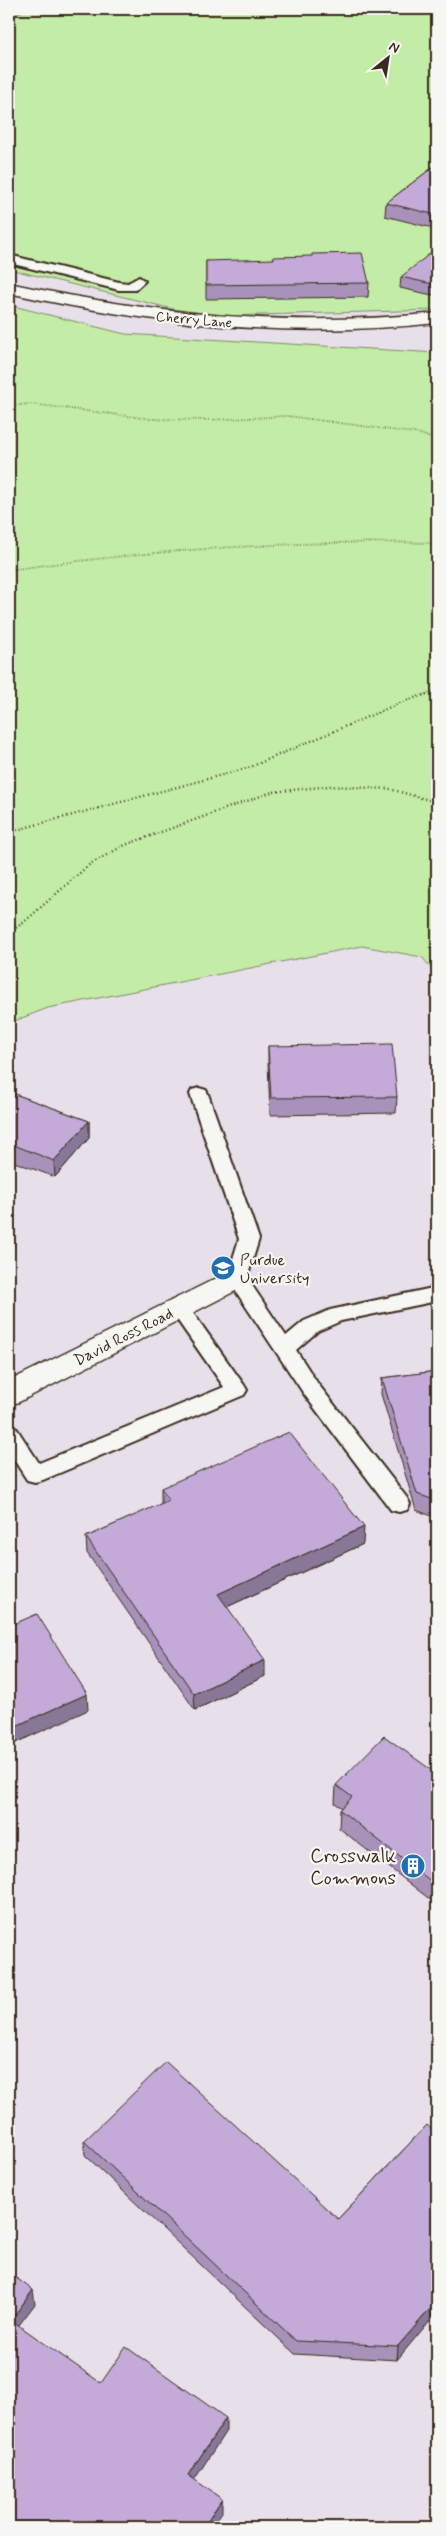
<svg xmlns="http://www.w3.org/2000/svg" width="446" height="2536" font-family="Mynerve,sans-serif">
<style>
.built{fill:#e7dfea}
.green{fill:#c3eca7;stroke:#7f8b62}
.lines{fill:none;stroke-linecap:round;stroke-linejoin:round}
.lane-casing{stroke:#3b2a1e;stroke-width:4}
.street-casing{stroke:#3b2a1e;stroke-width:3}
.secondary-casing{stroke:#3b2a1e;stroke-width:3}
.path-far1{stroke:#3b2a1e;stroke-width:2;stroke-dasharray:0.5 2;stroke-linecap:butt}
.path{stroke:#3b2a1e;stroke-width:2.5;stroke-dasharray:1 3;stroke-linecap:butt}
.lane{fill:#f6f6f2;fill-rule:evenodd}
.street{fill:#f6f6f2;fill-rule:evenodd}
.secondary{fill:#f6f6f2;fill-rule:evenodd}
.wall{fill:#a892ba;stroke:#3b2a1e}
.shaded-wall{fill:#887797;stroke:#3b2a1e}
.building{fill:#c3aad8;stroke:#3b2a1e}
.labels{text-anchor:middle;stroke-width:4.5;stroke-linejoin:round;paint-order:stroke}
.far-street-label{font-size:14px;fill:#3b2a1e;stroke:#f6f6f2}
.poi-label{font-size:16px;fill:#3b2a1e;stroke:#f6f6f2;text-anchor:start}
.street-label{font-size:16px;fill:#3b2a1e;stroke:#f6f6f2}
.near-poi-label{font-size:19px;fill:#3b2a1e;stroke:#f6f6f2;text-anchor:end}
</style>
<rect width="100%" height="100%" fill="#f6f6f2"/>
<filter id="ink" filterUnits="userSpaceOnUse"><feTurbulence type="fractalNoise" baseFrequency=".02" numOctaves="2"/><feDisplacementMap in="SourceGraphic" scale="10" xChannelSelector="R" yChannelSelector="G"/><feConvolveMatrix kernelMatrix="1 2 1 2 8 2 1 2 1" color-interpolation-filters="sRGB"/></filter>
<g filter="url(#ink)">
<path class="built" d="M9,9H437V2527H9Z"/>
<path class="green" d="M26,9H437V310L223,316L173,309L9,269V18Z
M9,305L125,334L437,353V975L422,957L362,946L48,1008L9,1023Z"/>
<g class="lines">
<defs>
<path id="lane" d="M9,255L119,282L128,283L139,277L145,281L135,290H119L9,263Z
M199,1088L206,1090L208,1094L259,1239L247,1278L286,1336L304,1321L330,1310L437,1287V1301L341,1321L318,1331L296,1350L318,1384L407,1498L410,1504L407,1510L399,1512L391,1510L304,1394L227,1278L239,1239L190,1094L192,1090Z
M179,1301L186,1303L244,1385L247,1390L244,1395L43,1480L35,1482L27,1480L9,1452V1427L17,1429L39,1463L224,1387L169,1308L172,1303Z"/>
<path id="street" d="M237,1268L247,1271L251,1278L247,1285L19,1402L9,1405V1381Z"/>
<path id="secondary" d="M9,283C155,315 287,328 437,313V323C292,339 151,325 9,293Z"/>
</defs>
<use href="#lane" class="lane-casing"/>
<use href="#street" class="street-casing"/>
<use href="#secondary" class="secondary-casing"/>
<path class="path-far1" d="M9,406L31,404L151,419L210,420L288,416L421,434L437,441
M9,570C151,550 293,540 437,543
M423,695L437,691"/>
<path class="path" d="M9,832L248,768L402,702L427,694
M9,932L23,923L90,864L125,845L272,792L330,786L390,789L432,801L437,805"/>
<use href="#lane" class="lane"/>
<use href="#street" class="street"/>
<use href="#secondary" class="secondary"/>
</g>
<path class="wall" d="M437,164V229L385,216L386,203Z
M437,252V296L400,288L401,277Z
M206,261L369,283L368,297L206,299Z
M268,1046L397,1097L396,1113L270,1115L268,1062Z
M9,1092L89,1121V1138L55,1177L9,1160Z
M437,1371V1518L416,1510L381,1394L382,1378Z
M161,1488L363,1544L227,1607L265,1676L195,1710L87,1553L86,1537L161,1504Z
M437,1774V1905L339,1828L340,1810L342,1808L335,1803L336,1785Z
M427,2125L397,2360L295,2354L85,2155L84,2141L338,2219Z"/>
<path class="shaded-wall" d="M89,1121V1138L55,1177L54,1161Z
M364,1527L363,1544L218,1611V1594Z
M265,1660V1676L195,1710L194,1694Z
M87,1694L88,1710L9,1746V1729Z
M33,2290L35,2304L13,2333L11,2320Z
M437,2301V2312L397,2360L398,2346Z
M226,2418V2431L189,2488L188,2475Z
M222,2499V2512L212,2527H204Z"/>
<path class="building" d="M437,164V215L386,203Z
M433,251L437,252V285L401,277Z
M362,253L369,283L206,285V261L274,259L273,257L312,256V254Z
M392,1044L397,1097L271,1098L268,1046Z
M9,1092L89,1121L54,1161L9,1143Z
M437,1371V1501L417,1494L382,1378Z
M289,1432L364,1527L218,1594L265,1660L194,1694L86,1537L169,1500L161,1488Z
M37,1614L87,1694L9,1729V1626Z
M384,1736L437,1774V1886L340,1810L352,1797L336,1785Z
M166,2062L338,2219L427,2125L437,2134V2301L398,2346L296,2341L84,2141Z
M9,2273L33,2290L11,2320L101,2383L126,2347L226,2418L188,2475L222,2499L204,2527H9Z"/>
</g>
<defs>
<symbol id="university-disc" viewBox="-11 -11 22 22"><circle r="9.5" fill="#1f6fb2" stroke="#f6f6f2"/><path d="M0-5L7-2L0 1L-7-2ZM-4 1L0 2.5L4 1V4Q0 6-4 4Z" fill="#fff"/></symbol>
<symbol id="building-disc" viewBox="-11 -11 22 22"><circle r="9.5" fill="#1f6fb2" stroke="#f6f6f2"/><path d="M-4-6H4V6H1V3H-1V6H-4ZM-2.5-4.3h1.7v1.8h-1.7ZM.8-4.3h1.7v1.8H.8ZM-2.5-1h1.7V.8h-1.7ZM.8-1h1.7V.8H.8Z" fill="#fff"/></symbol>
</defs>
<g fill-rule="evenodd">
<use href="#university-disc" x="209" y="1254" width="28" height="28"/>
<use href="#building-disc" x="399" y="1852" width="28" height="28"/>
</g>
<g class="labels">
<g class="far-street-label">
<text transform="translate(194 319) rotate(5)" y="5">Cherry Lane</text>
</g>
<g class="poi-label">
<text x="240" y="1265">Purdue<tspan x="240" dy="18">University</tspan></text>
</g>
<g class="street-label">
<text transform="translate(123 1336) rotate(-27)" y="6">David Ross Road</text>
</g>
<g class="near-poi-label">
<text x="396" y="1862">Crosswalk<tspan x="396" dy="22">Commons</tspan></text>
</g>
</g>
<rect width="446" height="2536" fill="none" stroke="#f6f6f2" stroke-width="30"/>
<rect x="15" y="15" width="416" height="2506" fill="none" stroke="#3b2a1e" stroke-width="2" filter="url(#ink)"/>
<g transform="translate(388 58) rotate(30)" stroke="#f6f6f2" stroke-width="4" paint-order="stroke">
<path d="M0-4L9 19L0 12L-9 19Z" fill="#3b2a1e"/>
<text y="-8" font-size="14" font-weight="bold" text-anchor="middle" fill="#3b2a1e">N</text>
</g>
</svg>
